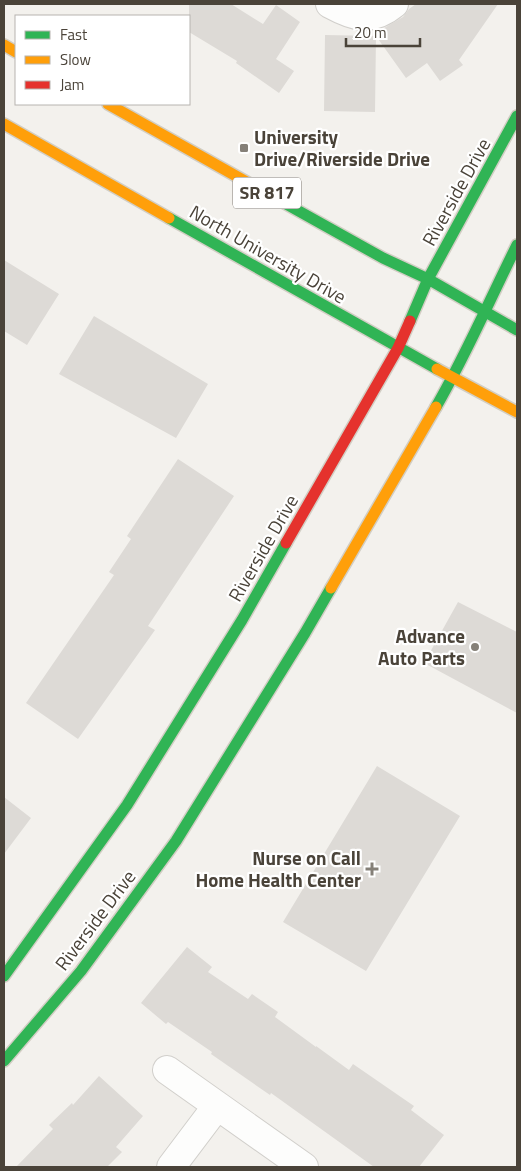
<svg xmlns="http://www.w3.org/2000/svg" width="521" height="1171" font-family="'Titillium Web',sans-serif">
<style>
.building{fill:#dddad6}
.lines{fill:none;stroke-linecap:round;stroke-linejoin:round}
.street-casing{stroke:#d1cfcb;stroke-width:30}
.fast-casing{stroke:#d2cec4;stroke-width:14}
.slow-casing{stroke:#d2cec4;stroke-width:14}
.jam-casing{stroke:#d2cec4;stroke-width:14}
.street{stroke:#fdfdfc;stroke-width:28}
.fast{stroke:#30b455;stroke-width:11}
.slow{stroke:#ff9f0a;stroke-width:11}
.jam{stroke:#e5322d;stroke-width:11}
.poi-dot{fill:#858078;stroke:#fff;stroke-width:2}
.labels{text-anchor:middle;stroke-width:4.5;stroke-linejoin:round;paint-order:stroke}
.shield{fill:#fff;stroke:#807b74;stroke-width:1}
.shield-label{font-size:18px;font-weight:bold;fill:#4a4339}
.poi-label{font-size:19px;font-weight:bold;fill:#4a4339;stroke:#fff;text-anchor:end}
.street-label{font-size:19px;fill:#4a4339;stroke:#fff}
</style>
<rect width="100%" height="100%" fill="#f3f1ed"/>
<path class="building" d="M189,4H231L263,24L276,5L300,22L276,59L294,71L279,93L236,63L237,61L189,32Z
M416,4H498L459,60L463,65L440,81L427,63L406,78L376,36L375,112L324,111L325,35L376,36L374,34L403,17L409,9Z
M4,260L59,294L27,345L4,331Z
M94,316L208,384L176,438L59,374Z
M178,459L234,496L148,626L155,630L78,739L26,703L114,575L109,572L131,539L127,536Z
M458,602L517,632V713L424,663Z
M377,766L460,816L366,971L283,922Z
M4,797L31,818L4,854Z
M187,947L212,967L208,972L248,999L252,994L278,1012L275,1017L316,1047V1046L349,1070L353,1064L414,1106L411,1110L444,1135L419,1167H374L271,1093L270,1095L211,1054L212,1052L168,1022L166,1024L141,1003Z
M99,1076L143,1116L116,1147L122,1152L107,1167H16L53,1129L49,1125L72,1103L73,1105Z"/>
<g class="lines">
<defs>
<path id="street" d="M330,4C354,17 371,23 394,4
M167,1070L304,1167
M171,1167L217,1106"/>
<path id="fast" d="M261,190L383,258L428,279L517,330
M169,218L437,369
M410,321L428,279L517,116
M436,407C466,355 490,299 517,245
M4,976L127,805L242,620L286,543
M4,1061L81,971L176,841L305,633L331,588"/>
<path id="slow" d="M4,45L16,52
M108,104L261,190
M4,124L169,218
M437,369L517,412
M331,588L436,407"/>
<path id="jam" d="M286,543L398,348L410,321"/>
</defs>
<use href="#street" class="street-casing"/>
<use href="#fast" class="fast-casing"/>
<use href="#slow" class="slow-casing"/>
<use href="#jam" class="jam-casing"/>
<use href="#street" class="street"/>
<use href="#fast" class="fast"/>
<use href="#slow" class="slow"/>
<use href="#jam" class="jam"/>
</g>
<g class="poi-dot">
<rect x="239" y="143" width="10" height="10" rx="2.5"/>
<circle cx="475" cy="647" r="5"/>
<path d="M369.5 861.5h5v5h5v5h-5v5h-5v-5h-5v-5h5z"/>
</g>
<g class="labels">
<rect class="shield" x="233" y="177.5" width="68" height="31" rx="4"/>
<g class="shield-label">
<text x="267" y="199">SR 817</text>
</g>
<g class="poi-label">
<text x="254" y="144" text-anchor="start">University<tspan x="254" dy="22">Drive/Riverside Drive</tspan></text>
<text x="465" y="643">Advance<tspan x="465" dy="22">Auto Parts</tspan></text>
<text x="361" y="865">Nurse on Call<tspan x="361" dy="22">Home Health Center</tspan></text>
</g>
<g class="street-label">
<text transform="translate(456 192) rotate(-61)" y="7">Riverside Drive</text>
<text transform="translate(268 254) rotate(30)" y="7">North University Drive</text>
<text transform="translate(263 548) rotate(-60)" y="7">Riverside Drive</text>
<text transform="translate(95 920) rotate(-53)" y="7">Riverside Drive</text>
</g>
</g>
<rect width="521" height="1171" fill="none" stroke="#4a4339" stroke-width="10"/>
<rect x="15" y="15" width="175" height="90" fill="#ffffff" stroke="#b7b4b0"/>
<rect x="25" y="31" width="25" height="8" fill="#30b455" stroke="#b7b4b0"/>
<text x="60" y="40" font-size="15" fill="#4a4339">Fast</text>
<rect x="25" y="56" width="25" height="8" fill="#ff9f0a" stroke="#b7b4b0"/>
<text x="60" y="65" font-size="15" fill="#4a4339">Slow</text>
<rect x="25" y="81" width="25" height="8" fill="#e5322d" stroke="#b7b4b0"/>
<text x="60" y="90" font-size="15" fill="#4a4339">Jam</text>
<path d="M346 38v8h74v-8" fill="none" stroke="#4a4339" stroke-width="2.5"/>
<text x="354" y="38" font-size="15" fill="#4a4339" stroke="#ffffff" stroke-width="4" paint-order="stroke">20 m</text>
</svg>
